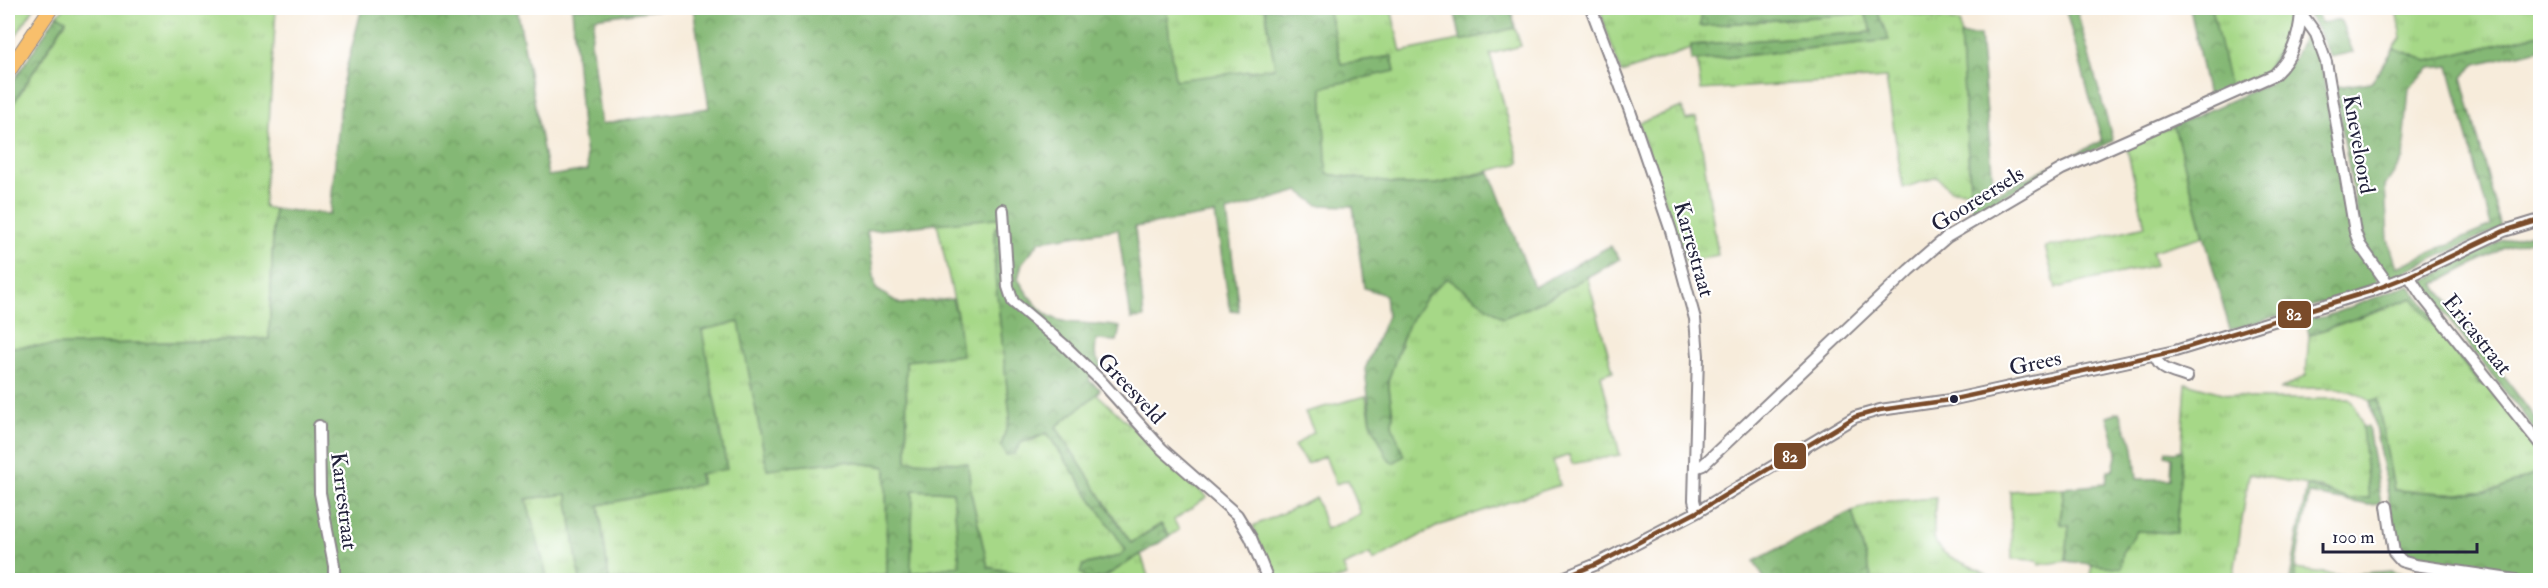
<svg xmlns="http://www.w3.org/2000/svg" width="2548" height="588" font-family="'IM FELL Double Pica',serif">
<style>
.grass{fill:url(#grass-tufts);stroke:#647d61;stroke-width:1.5}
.forest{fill:url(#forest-crowns);stroke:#536d58;stroke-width:1.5;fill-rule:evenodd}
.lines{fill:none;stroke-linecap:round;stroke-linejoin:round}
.minor-casing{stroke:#8c878b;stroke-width:14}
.major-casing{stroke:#8c878b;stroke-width:16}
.minor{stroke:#fff;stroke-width:10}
.major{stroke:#f8bf6c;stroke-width:14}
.bus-1-casing{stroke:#fff;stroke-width:9}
.bus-1{stroke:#7a4b2a;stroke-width:4.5}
.bus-dot{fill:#22223b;stroke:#fff;stroke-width:2}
.labels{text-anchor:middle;stroke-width:4.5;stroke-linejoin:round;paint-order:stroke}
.street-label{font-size:22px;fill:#22223b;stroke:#fff}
.line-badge{stroke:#fff;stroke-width:2}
.badge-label{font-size:16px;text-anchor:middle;font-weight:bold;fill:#fff}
</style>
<defs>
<pattern id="grass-tufts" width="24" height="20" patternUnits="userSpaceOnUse" patternTransform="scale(1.5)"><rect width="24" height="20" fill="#a6d887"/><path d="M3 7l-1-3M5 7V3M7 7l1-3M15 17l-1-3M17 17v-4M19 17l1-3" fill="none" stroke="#8fb975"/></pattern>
<pattern id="forest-crowns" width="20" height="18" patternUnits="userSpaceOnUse" patternTransform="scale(1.5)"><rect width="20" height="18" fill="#84b874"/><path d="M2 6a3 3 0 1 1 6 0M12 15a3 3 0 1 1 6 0" fill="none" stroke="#6c9560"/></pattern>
</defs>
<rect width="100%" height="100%" fill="#fff"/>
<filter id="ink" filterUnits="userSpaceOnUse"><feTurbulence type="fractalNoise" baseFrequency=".0167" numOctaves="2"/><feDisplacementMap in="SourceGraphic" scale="12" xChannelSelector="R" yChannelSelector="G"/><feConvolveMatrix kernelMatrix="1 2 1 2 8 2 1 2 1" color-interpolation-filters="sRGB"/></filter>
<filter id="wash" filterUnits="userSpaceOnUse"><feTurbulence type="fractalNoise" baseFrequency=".008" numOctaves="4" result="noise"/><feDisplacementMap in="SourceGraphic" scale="24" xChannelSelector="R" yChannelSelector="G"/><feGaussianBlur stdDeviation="1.35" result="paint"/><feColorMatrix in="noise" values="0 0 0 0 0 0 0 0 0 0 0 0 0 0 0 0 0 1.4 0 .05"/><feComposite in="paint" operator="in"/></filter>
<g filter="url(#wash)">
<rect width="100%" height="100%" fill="#f7ecdb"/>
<path class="grass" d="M8,8H34L8,48Z
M64,8H276L264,207L274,209L269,339L8,347V112L66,21L57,15Z
M953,8H978V13H954Z
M1166,8H1265L1275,68L1174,81Z
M1328,8H1391L1401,52L1515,28L1521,46L1490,54L1520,163L1437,184L1406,185L1326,174L1322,87L1395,71L1391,56L1341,64Z
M1599,8H1702L1701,26L1865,13L1872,32L1691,45V49L1621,73Z
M1876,8L1960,22L1970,191L1950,190L1937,177L1903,188L1886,78L1701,90L1697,61L1888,40Z
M2212,8H2289L2293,13L2292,27L2264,74L2229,89Z
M2405,8H2540V34L2428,61L2394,48L2401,38L2397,14Z
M1682,107L1686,120L1696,118L1701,140L1718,255L1686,262L1638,123Z
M2174,126L2204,236L2152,251L2156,265L2056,288L2045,247L2080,242L2145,226L2126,145Z
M1005,217V226L995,227V275L1010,416L1001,446L1033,440L1047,433L1127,550L1119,556L1083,565L1106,576L1141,554L1149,580H1051L988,567L971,493L968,464L907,461L906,360L961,355L958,319L937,223Z
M1587,276L1613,371L1601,375L1620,455L1572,464L1569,455L1553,461L1560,485L1438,526L1373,561L1370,554L1343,566L1347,576L1335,580H1274L1253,526L1316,498L1326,529L1361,514L1348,480L1336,484L1325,456L1307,464L1294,446L1314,432L1305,412L1366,396L1371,422L1392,425L1393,415L1388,381L1407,326L1427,296L1447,278L1503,318L1539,303Z
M2413,298L2479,384L2485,381L2540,453V472L2497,490L2459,494L2394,490L2377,399L2370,401C2341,381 2314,389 2280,390L2306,375L2309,335Z
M740,322L767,469L845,461L886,467L887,574L831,580H609L599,505L701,484L702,329Z
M2186,383L2222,393L2254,399H2349C2369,417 2366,472 2369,498L2347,499L2318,487L2249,474L2233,580H2089L2092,565L2121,567L2123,551L2137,531L2176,533Z
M1097,394L1207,497L1174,520L1179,530L1170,536L1161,524L1131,543L1056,427Z
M2064,488L2060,523L2069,525L2066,561L2039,565L2037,560L2012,559L2010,491Z
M913,490L953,492L961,566L911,573Z
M567,494L580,580H548L526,499Z
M1936,498C1935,510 1933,524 1934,537C1938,561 1976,563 1991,578L1988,580H1872L1852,511L1878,502Z
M2295,569L2337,575L2336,580H2295Z"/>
<path class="forest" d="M362,8H517L548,176L588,170L582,127L572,8H669L595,18L591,41L601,124L709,108L693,8H811L812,10L828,8H953L954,13H978V8H1166L1175,80L1275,68L1265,8H1328L1341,64L1392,56L1395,71L1322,87L1327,174L1406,185L1437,184L1490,172L1534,287L1610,246L1620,259L1539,303L1503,318L1447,278L1427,296L1407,326L1388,381L1393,415L1392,425L1404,456L1393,463L1387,457L1371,422L1365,369L1387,316L1385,295L1364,288L1353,206L1318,205L1299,191L1227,212L1239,311L1230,310L1215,214L1135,227L1144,318L1131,319L1118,229L1040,241L1022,263L1018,279C1051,335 1064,318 1120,327L1117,341L1096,340L1095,355L1101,366L1091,374L1089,380L1100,389L1097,394L1056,427L1131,543L1161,524L1170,536L1106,576L1090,580L1080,573L1083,565L1119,556L1126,550L1047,433L1021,443L1014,454L1006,455L1001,446L1010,416L995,275V228L1005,226L1004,217L867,231L876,289L900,304L952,299L958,319L962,355L906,361L907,461L968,463L971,493L988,567L1051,580H887L886,467L845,461L767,469L739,322L702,330L727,469L699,474L701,484L599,505L609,580H580L567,494L526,499L548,580H8V347L269,339L274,209L330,214L343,81ZM913,490L953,492L960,566L911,573Z
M1454,8H1511L1515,28L1461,41Z
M1702,8H1876L1889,40L1691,61V45L1872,32L1865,13L1700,26Z
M2065,8H2076L2113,141L2056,167L1972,213L1960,35H1980L1994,194L2102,141Z
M2190,8H2212L2230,89L2264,74L2292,26L2293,13L2296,19L2290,52L2272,72L2209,102Z
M2303,8H2315L2321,23L2340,20L2353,52L2331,57L2315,25Z
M57,15L66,20L8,112V89Z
M2307,28L2319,52L2350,230L2357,253L2376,273L2377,283L2340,298L2230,330L2174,126L2270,83L2285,71L2294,58Z
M2540,34V49L2476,64L2462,77L2501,228L2391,278L2374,260L2361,239L2335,87L2372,82L2394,48L2428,61ZM2449,66L2491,226L2397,267L2388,239L2385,186L2403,159L2409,88L2430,68Z
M2540,232V238L2504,248L2435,284L2540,425V436L2422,285L2423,281L2501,241Z
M2409,285L2485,381L2480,384L2413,298L2309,335L2306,319L2324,317Z
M2377,399L2394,490L2459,494L2497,490L2540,472V580L2423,563L2407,558L2399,552L2370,401Z
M2119,412L2134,448L2137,479H2171L2172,457L2165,455L2166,451L2175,452L2182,450L2176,533L2137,531L2123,551L2121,568L2066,561L2069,525L2060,524L2064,488L2106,484L2108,470H2113L2117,452L2107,416Z
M2362,427H2368L2381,504L2369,505L2309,494L2295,569V580H2290L2307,485L2347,499L2369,498Z
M1852,511L1872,580H1765L1754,561Z
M2392,571L2438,580H2336L2337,575Z"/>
</g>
<g filter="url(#ink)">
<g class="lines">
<defs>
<path id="minor" d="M1591,8L1630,111L1671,231L1695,319L1698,356L1694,500L1697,512
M2301,13L2316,34L2326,62L2355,232L2360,245L2388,284
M1003,210L1008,287L1013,302L1063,344L1100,380L1162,449L1237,515L1251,538L1268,580
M2409,276L2422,296L2540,444
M2155,355C2159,371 2174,372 2187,377
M319,426L320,493L334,565V580
M1695,468L1703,465L1909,270L1947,237L2062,169L2274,75C2292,58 2299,38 2301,13
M2387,506L2394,553L2401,561L2415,565L2516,580
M1558,580L1597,564L1697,512L1855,417L1880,410L1950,400L2175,351L2221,337L2371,291L2409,276L2504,231L2540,220"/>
<path id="major" d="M8,72L51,8"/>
</defs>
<use href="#minor" class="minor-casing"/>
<use href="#major" class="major-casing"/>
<use href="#minor" class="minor"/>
<use href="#major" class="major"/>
<defs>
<path id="bus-1" d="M1558,580L1597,564L1697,512L1855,417L1880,410L1950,400L2175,351L2221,337L2371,291L2409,276L2504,231L2540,220"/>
</defs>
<use href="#bus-1" class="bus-1-casing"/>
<use href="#bus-1" class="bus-1"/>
</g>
</g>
<circle class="bus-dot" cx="1954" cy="399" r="5"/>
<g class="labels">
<g class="street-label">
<text transform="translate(2360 144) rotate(80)" y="8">Kneveloord</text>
<text transform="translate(1977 198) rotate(-32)" y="8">Gooreersels</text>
<text transform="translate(1695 249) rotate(74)" y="8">Karrestraat</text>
<text transform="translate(2478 334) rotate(51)" y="8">Ericastraat</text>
<text transform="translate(2035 362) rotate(-12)" y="8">Grees</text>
<text transform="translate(1132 388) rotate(47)" y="8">Greesveld</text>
<text transform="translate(345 501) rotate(83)" y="8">Karrestraat</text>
</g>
</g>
<g class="line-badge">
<rect x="2277" y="300" width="35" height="29" rx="6" fill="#7a4b2a"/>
<rect x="1773" y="442" width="34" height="28" rx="6" fill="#7a4b2a"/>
</g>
<g class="badge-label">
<text x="2294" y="320">82</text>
<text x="1790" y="462">82</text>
</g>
<rect width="2548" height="588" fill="none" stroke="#fff" stroke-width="30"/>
<path d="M2323 543v9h154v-9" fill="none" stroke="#22223b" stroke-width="3"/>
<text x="2332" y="543" font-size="18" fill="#22223b" stroke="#ffffff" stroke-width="4.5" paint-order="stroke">100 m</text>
</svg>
